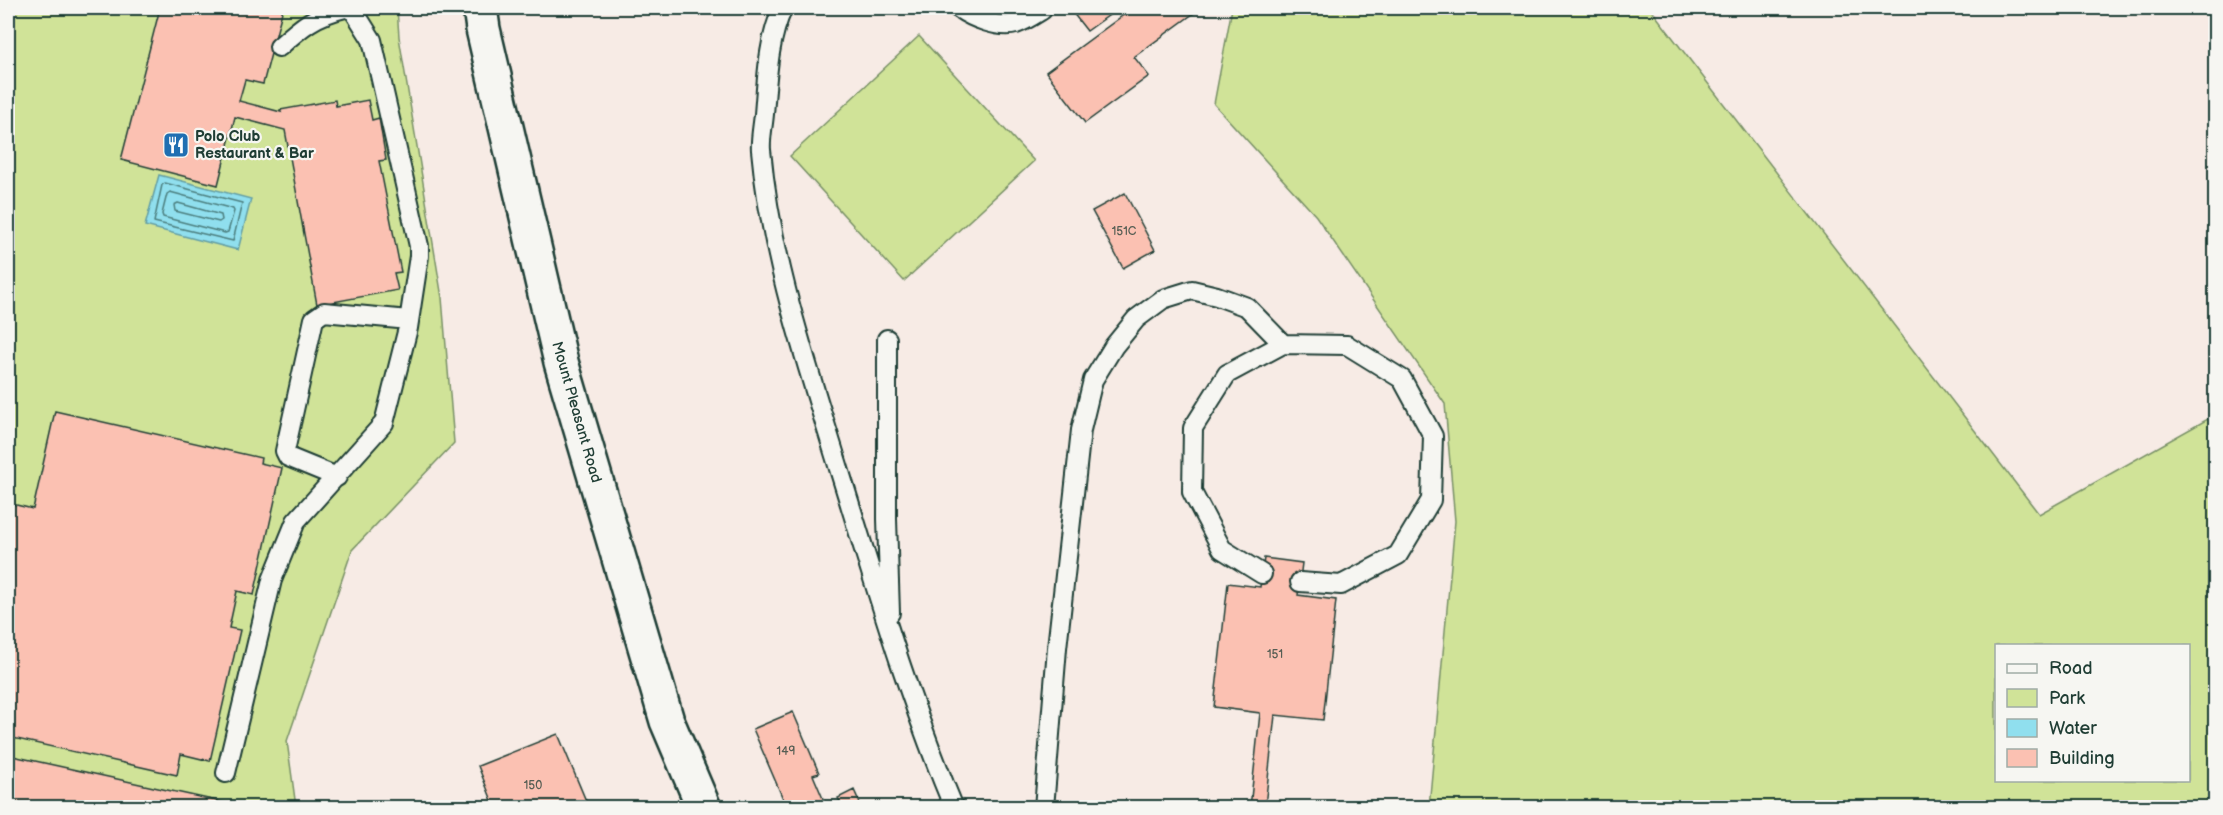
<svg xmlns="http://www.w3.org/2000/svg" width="2223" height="815" font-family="'Balsamiq Sans',sans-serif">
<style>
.green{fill:#d0e398;stroke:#789066;stroke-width:1.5;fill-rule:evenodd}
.water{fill:#90dfee;stroke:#639ea4;stroke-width:1.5}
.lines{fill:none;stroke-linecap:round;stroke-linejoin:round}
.shore{stroke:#4c7e7e;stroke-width:1.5}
.building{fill:#fbc1b2;stroke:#1f3d34;stroke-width:1.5}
.lane-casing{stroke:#1f3d34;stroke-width:22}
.secondary-casing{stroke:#1f3d34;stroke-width:38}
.lane{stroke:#f6f6f2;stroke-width:18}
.secondary{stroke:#f6f6f2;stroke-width:33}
.labels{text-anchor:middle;stroke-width:4.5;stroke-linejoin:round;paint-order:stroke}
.number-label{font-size:12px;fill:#565e54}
.poi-label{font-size:15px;font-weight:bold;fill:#1f3d34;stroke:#f6f6f2;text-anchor:start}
.street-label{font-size:15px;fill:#1f3d34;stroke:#f6f6f2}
</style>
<rect width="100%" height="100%" fill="#f7ebe5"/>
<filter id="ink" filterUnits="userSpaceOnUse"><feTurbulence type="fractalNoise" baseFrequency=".0167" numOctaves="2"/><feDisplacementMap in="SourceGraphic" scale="12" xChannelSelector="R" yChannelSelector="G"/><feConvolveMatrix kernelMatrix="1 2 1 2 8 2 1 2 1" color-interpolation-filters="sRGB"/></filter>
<g filter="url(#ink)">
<path class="green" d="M8,8H397L399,37L442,298L454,443L352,550L287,741L296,807H8Z
M1232,8H1650L2039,514L2215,415V807H1429L1455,521L1445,404L1316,216L1214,104ZM1996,646H2188V780H1996Z
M919,36L1034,161L904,281L790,156Z"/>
<path class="water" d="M159,175L251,199L238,250L145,226Z"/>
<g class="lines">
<path class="shore" d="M165,183L242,203L233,241L154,222L162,185Z
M170,192L233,209L234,211L228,232L225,233L163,217L162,214L167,194Z
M178,203L221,215L222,220L219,222L175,211L174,205Z"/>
</g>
<path class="building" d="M160,8H283L263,84L245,80L239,101L281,112L280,110L335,100L336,106L368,100L372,120L379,118L386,160L379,161L401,272L394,273L398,290L317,305L285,130L235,117L218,185L121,160Z
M1069,8H1119L1087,31Z
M1133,8H1201L1134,57L1149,76L1085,123L1046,72Z
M1125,193L1155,250L1123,268L1092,211Z
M55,411L261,458L260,463L282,468L254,595L237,591L229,628L240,630L210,761L181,754L177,775L8,737V503L33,509Z
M1264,558L1302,563L1298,595L1336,600L1323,720L1275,715L1265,806L1278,808H1250L1260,713L1214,707L1228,583L1260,587Z
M793,712L819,773L813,775L827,808H787L753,729Z
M558,734L589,808H520L519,805L513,808H495L478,766Z
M8,755L249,808H8Z
M854,790L862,808H834L841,804L838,798Z"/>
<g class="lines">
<defs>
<path id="lane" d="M783,8C768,39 767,79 764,114C763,126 760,139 761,150C771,261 808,367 840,472C875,585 908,698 954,808
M958,8C972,18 999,29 1016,24C1025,21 1034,15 1042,10
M279,47C301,27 315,15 345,8
M887,339V519L890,613
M337,477L288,457L285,451L314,319L324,312L409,320
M1262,574L1222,549L1192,492L1193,428L1227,374L1283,344L1347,345L1402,379L1433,436L1431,500L1398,555L1341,585L1300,582
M226,773L272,580L296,521L384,423L408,328L419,256V246L372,40L352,8
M1044,808L1057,648L1081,430L1093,380L1114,346L1136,319L1163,299L1192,290L1217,296L1247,307L1283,344"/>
<path id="secondary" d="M480,8L483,29L561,362L667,721L704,808"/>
</defs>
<use href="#lane" class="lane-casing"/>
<use href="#secondary" class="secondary-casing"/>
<use href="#lane" class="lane"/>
<use href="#secondary" class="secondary"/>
</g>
</g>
<defs>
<symbol id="restaurant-square" viewBox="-11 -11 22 22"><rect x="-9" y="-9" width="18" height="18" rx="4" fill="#1f6fb2" stroke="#f6f6f2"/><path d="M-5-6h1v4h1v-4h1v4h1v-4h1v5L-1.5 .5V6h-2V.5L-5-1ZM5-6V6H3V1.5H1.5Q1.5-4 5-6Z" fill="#fff"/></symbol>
</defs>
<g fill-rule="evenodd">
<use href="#restaurant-square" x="161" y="130" width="30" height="30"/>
</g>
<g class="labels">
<g class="number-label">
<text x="1124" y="235">151C</text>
<text x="1275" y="658">151</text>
<text x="786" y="755">149</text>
<text x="533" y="789">150</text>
</g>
<g class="poi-label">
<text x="195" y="141">Polo Club<tspan x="195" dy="17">Restaurant &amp; Bar</tspan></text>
</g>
<g class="street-label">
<text transform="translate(577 412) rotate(74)" y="5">Mount Pleasant Road</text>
</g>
</g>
<rect width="2223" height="815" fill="none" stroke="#f6f6f2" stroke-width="30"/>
<rect x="15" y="15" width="2193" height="785" fill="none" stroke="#1f3d34" stroke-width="2" filter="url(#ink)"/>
<rect x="1995" y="644" width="195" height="138" fill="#f6f6f2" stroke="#a0aca6" stroke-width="1.5"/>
<rect x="2007" y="664" width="30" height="9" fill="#f6f6f2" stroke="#a0aca6" stroke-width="1.5"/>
<text x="2049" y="674" font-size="18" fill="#1f3d34">Road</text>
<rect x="2007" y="689" width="30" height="18" fill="#d0e398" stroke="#a0aca6" stroke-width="1.5"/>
<text x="2049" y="704" font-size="18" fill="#1f3d34">Park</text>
<rect x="2007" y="719" width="30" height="18" fill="#90dfee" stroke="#a0aca6" stroke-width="1.5"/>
<text x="2049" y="734" font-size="18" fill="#1f3d34">Water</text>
<rect x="2007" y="749" width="30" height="18" fill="#fbc1b2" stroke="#a0aca6" stroke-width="1.5"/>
<text x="2049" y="764" font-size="18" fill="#1f3d34">Building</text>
</svg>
